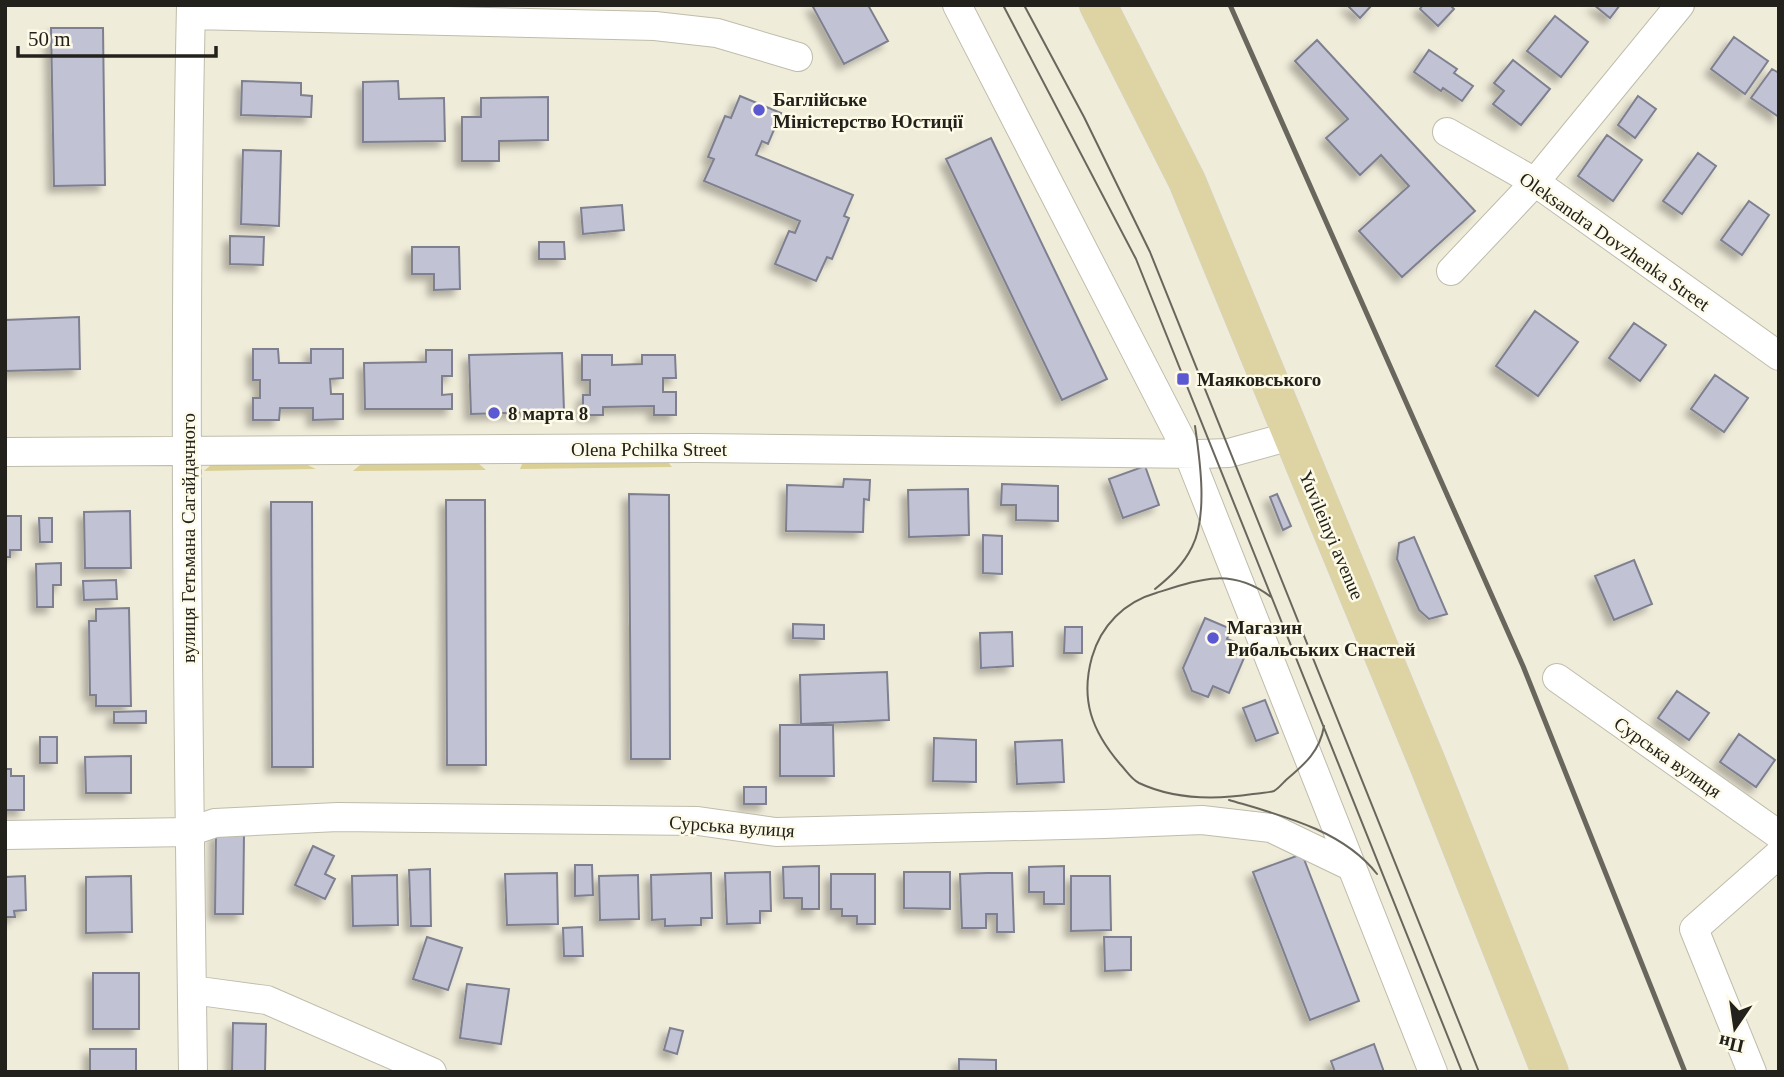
<svg xmlns="http://www.w3.org/2000/svg" width="1784" height="1077" font-family="'Times New Roman',serif">
<style>
.green{fill:#dacf95}
.building{fill:#c1c3d4;stroke:#7e8090;stroke-width:2;filter:url(#shadow)}
.lines{fill:none;stroke-linecap:round;stroke-linejoin:round}
.minor-casing{stroke:#bfbcab;stroke-width:30}
.major-casing{stroke:#d3d3d1;stroke-width:38}
.minor{stroke:#fff;stroke-width:28}
.major{stroke:#ded4a3;stroke-width:37}
.tram{stroke:#69675d;stroke-width:2}
.rail{stroke:#69675d;stroke-width:5}
.poi-dot{fill:#5b59d1;stroke:#fdfae8;stroke-width:2.5}
.labels{text-anchor:middle;stroke-width:5;stroke-linejoin:round;paint-order:stroke}
.poi-label{font-size:19px;font-weight:bold;fill:#22211b;stroke:#fdfae8;text-anchor:start}
.street-label{font-size:19px;fill:#22211b;stroke:#fdfae8}
</style>
<defs>
<filter id="shadow"><feDropShadow dx="-6" dy="6" stdDeviation="3.5" flood-color="#0004"/></filter>
</defs>
<rect width="100%" height="100%" fill="#f0ecda"/>
<path class="green" d="M667,461L672,467L520,469L523,462Z
M301,462L316,469L204,471L213,463Z
M477,462L486,470L353,471L360,465L368,463Z"/>
<path class="building" d="M812,5H868L888,41L844,64Z
M1347,5H1372L1360,18Z
M1423,5H1450L1454,9L1438,26L1420,9Z
M1594,5H1620L1610,18Z
M1555,16L1588,42L1561,77L1527,51Z
M51,28H103L105,185L54,186Z
M1734,37L1768,61L1745,94L1711,69Z
M1317,40L1475,211L1402,277L1359,231L1409,186L1381,155L1360,175L1326,138L1348,119L1295,61Z
M1429,50L1457,69L1454,73L1473,86L1462,101L1443,88L1441,91L1414,72Z
M1513,60L1550,89L1521,125L1493,104L1504,91L1494,83Z
M1772,69L1779,73V117L1751,98Z
M242,81L301,83V95L312,96L311,117L241,115Z
M398,81L399,99L444,98L445,141L363,142V82Z
M740,96L781,113L768,144L762,141L756,155L853,195L844,216L849,218L832,259L827,257L816,281L775,264L789,231L795,233L800,221L704,181L714,159L708,157L725,116L731,118Z
M1638,96L1656,109L1635,138L1618,125Z
M548,97V140L499,141V161H462V117H481V98Z
M1607,135L1642,160L1613,201L1578,176Z
M991,138L1107,379L1062,400L946,159Z
M243,150L281,151L279,226L241,224Z
M1698,153L1716,166L1682,214L1663,201Z
M1749,201L1769,215L1742,255L1721,240Z
M622,205L624,230L583,234L581,208Z
M230,236L264,237L263,265L230,264Z
M539,242H564L565,259H539Z
M412,247H459L460,289L434,290V274H412Z
M1535,311L1578,342L1538,396L1496,366Z
M79,317L80,369L5,371V320Z
M1634,323L1666,345L1640,381L1609,358Z
M253,349H278L279,363H311V349H343V378L330,379L331,394H343V419L313,420V408H280L279,420H253V398H260V380H253Z
M426,350H452V376H442V395L452,394V409H365L364,363L426,362Z
M562,353L564,411L471,414L469,355Z
M582,355H612V365L642,364V355H675L676,378H663V392H676V415H654V406L603,407V415H583V395H590V380H582Z
M1715,375L1748,398L1724,432L1691,409Z
M1145,466L1159,505L1123,518L1109,479Z
M844,479L870,480L869,500L864,499L863,532L786,531L787,485L843,487Z
M1002,484L1058,486V521L1016,520V505H1001Z
M968,489L969,535L909,537L908,490Z
M629,494L669,495L670,759H631Z
M1277,494L1291,526L1283,530L1270,497Z
M446,500H485L486,765H447Z
M271,502H312L313,767H272Z
M130,511L131,568H85L84,512Z
M5,516H21V550H10V557H5Z
M39,518H52V542H40Z
M983,535L1002,536V574L983,573Z
M1414,537L1447,614L1429,619L1419,610L1397,559L1399,543Z
M1634,560L1652,604L1614,620L1595,576Z
M61,563V585H53V607H37L36,564Z
M116,580L117,599L84,600L83,581Z
M129,608L131,706H96V695H90L89,621H96V609Z
M1205,618L1231,629L1227,639L1238,643L1234,653L1244,658L1229,693L1213,686L1208,697L1192,691L1183,668Z
M793,624L824,625V639L793,638Z
M1065,627H1082V653H1064Z
M1012,632L1013,666L981,668L980,633Z
M887,672L889,720L801,724L800,675Z
M1677,691L1709,713L1689,740L1658,718Z
M1265,700L1278,733L1256,741L1243,708Z
M146,711V723H114V712Z
M780,725H833L834,776H780Z
M1739,734L1775,760L1756,787L1720,762Z
M40,737H57V763H40Z
M934,738L976,740V782L933,781Z
M1062,740L1064,782L1017,784L1015,742Z
M131,756V793H86L85,757Z
M5,769H11V776H24V810H5Z
M744,787H766V804H744Z
M216,833L244,834L243,914H215Z
M313,846L334,856L325,874L335,879L325,899L295,885Z
M1302,854L1359,1001L1310,1020L1253,872Z
M575,865H592L593,895L575,896Z
M819,866V909H802V898H784L783,867Z
M1064,866V904H1044V892H1029V867Z
M430,869L431,926H411L409,870Z
M770,872L771,911H760V923L727,924L725,873Z
M904,872H950V909L904,908Z
M557,873L558,924L507,925L505,874Z
M711,873L712,918H701V925L665,926V919L652,920L651,875Z
M987,873H1012L1014,932H997V914H986V928H962L960,874Z
M831,874H875V924H857V916H842V909H831Z
M397,875L398,925L353,926L352,876Z
M638,875L639,919L600,920L599,876Z
M25,876L26,910L14,911L15,917H5V877Z
M131,876L132,932L86,933V877Z
M1071,876H1110L1111,930L1071,931Z
M582,927L583,956H564L563,928Z
M427,937L462,948L448,990L413,979Z
M1104,937H1131V970L1105,971Z
M93,973H139V1029H93Z
M467,984L509,989L501,1044L460,1038Z
M233,1023L266,1024L265,1072H232Z
M670,1028L683,1031L677,1054L664,1050Z
M1374,1044L1384,1072H1335L1331,1061Z
M90,1049H136V1072H90Z
M959,1059L996,1060V1072H959Z"/>
<g class="lines">
<defs>
<path id="minor" d="M191,5C183,361 188,716 193,1072
M957,5L1188,453L1433,1072
M191,15L655,26L717,33L798,57
M1447,132L1535,182L1779,356
M1451,271L1535,182L1680,5
M5,452L697,448L1199,454L1229,453L1291,436
M1557,678L1779,835
M5,835L189,832L215,823L338,817L698,821L776,832L1104,824L1202,820L1271,828L1352,867
M192,990L267,1000L432,1072
M1752,1072L1694,929L1779,854"/>
<path id="major" d="M1098,5L1187,181L1429,767L1550,1072"/>
</defs>
<use href="#minor" class="minor-casing"/>
<use href="#major" class="major-casing"/>
<use href="#minor" class="minor"/>
<use href="#major" class="major"/>
<path class="tram" d="M1003,5L1136,259L1462,1072
M1024,5L1084,117L1150,252L1479,1072
M1155,589C1170,577 1183,565 1192,547C1208,516 1200,460 1195,426
M1271,597C1231,567 1200,579 1156,593C1124,602 1101,626 1092,657C1080,700 1092,731 1120,764C1126,770 1131,779 1139,783C1175,800 1214,800 1253,794C1259,793 1268,793 1274,791C1278,789 1283,783 1286,780C1305,764 1320,751 1324,726
M1229,800C1280,815 1343,830 1377,874"/>
<path class="rail" d="M1230,5L1523,666L1685,1072"/>
</g>
<g class="poi-dot">
<circle cx="759" cy="110" r="7"/>
<rect x="1176" y="372" width="14" height="14" rx="3.5"/>
<circle cx="494" cy="413" r="7"/>
<circle cx="1213" cy="638" r="7"/>
</g>
<g class="labels">
<g class="poi-label">
<text x="773" y="106">Баглійське<tspan x="773" dy="22">Міністерство Юстиції</tspan></text>
<text x="1197" y="386">Маяковського</text>
<text x="508" y="420">8 марта 8</text>
<text x="1227" y="634">Магазин<tspan x="1227" dy="22">Рибальських Снастей</tspan></text>
</g>
<g class="street-label">
<text transform="translate(1615 241) rotate(35)" y="7">Oleksandra Dovzhenka Street</text>
<text x="649" y="456">Olena Pchilka Street</text>
<text transform="translate(1332 535) rotate(67)" y="7">Yuvileinyi avenue</text>
<text transform="translate(188 538) rotate(-90)" y="7">вулиця Гетьмана Сагайдачного</text>
<text transform="translate(1668 757) rotate(35)" y="7">Сурська вулиця</text>
<text transform="translate(732 826) rotate(4)" y="7">Сурська вулиця</text>
</g>
</g>
<rect width="1784" height="1077" fill="none" stroke="#22211b" stroke-width="14"/>
<g transform="translate(1735 1028) rotate(193)" stroke="#fdfae8" stroke-width="5" paint-order="stroke">
<path d="M0-5L12 26L0 18L-12 26Z" fill="#22211b"/>
<text y="-10" font-size="19" font-weight="bold" text-anchor="middle" fill="#22211b">Пн</text>
</g>
<path d="M18 46v10h198v-10" fill="none" stroke="#22211b" stroke-width="3.5"/>
<text x="28" y="46" font-size="21" fill="#22211b" stroke="#fdfae8" stroke-width="5" paint-order="stroke">50 m</text>
</svg>
